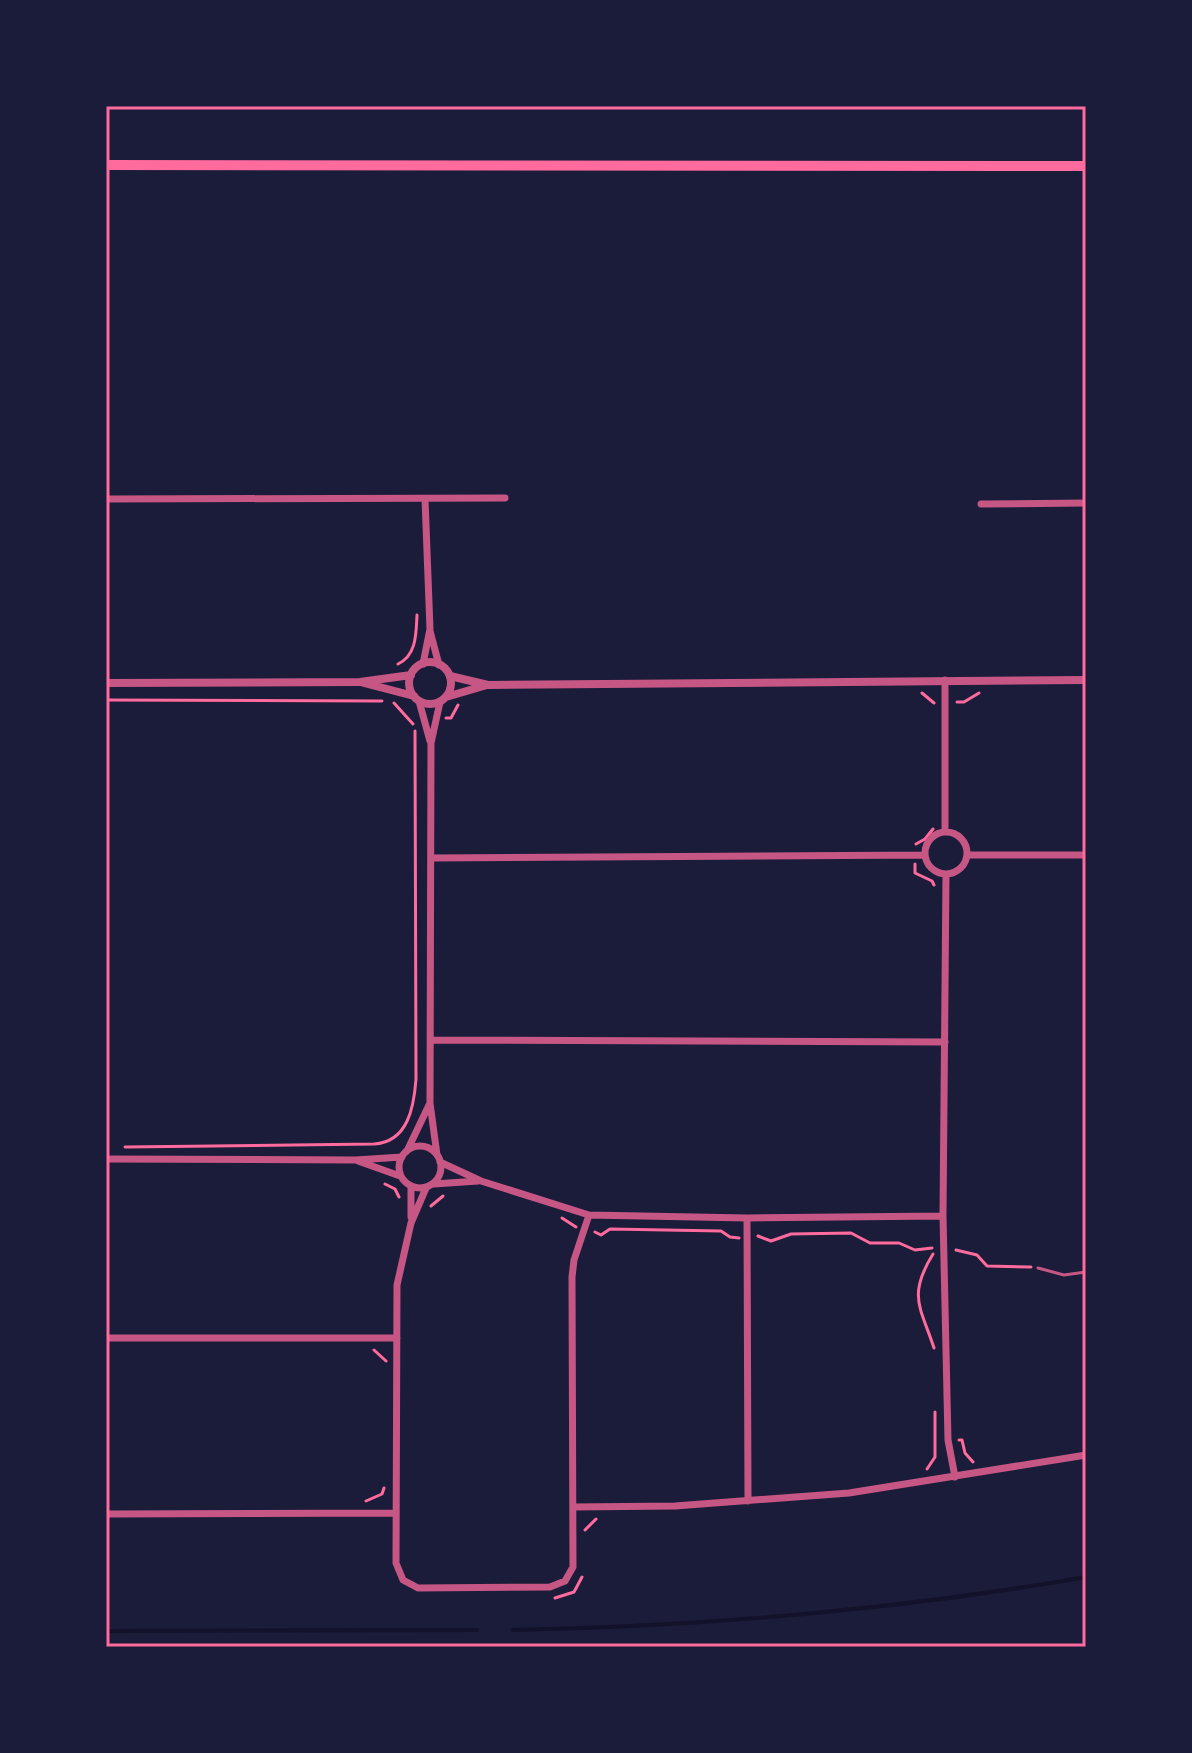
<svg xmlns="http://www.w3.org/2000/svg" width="1192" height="1753" font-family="'Titillium Web',sans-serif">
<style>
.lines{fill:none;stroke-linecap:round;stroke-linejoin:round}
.stream{stroke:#12122b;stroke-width:4}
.path{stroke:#ff6b9d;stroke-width:3}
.service{stroke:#c65784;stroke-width:3}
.minor{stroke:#c65784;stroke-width:7}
.tertiary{stroke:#c65784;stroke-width:8}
.secondary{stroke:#ff6b9d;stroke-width:10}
.neatline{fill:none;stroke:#ff6b9d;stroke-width:3}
</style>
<rect width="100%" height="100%" fill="#1b1b3a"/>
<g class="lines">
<path class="stream" d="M513,1630C705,1626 897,1610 1086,1577
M106,1631L477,1630"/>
<path class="path" d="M398,664C417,655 416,633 417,615
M922,693L934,703
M106,700L382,701
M957,702H964L979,693
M394,703L413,724
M446,718H451L458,705
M916,844L925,839L933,829
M915,864V873L932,881L934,885
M125,1147L374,1144C408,1142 414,1107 416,1079L415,731
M385,1184L395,1189L399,1197
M431,1206L443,1196
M562,1218L576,1227
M595,1232L601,1235L610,1229L721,1231L730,1237L739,1238
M758,1236L771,1241L791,1234L851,1233L870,1243H899L915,1250L932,1248
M956,1250L977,1255L987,1266L1031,1267
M933,1254C907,1296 921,1308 934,1348
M374,1350L386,1361
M959,1440H962L965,1453L973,1462
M927,1469L935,1457V1412
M366,1501L382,1494L384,1488
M585,1530L596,1519
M555,1598L574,1592L582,1577"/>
<path class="service" d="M1038,1268L1064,1275L1086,1272"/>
<path class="minor" d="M106,499L505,498
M981,504L1086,503
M430,631L439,665
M423,664L430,629L425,499
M945,680V832
M419,701L430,741
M925 853a21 21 0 1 1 42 0a21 21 0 1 1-42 0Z
M967,855H1086
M431,858L925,855
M946,874L943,1216L948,1440L955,1477
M432,1040L945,1042
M399 1167a21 21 0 1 1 42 0a21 21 0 1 1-42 0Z
M407,1151L429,1105
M437,1155L430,1103L431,743L440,702
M106,1159L356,1160L402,1157
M358,1161L400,1176
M440,1162L481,1181L589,1215L747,1218L943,1216
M434,1184L478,1181
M426,1188L411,1223L397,1285L396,1563L403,1580L418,1588L550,1587L565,1581L573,1567L572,1277L574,1260L589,1215
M411,1217V1187
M747,1218L748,1501
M106,1338H397
M573,1507L675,1506L849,1493L1086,1455
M106,1514L396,1513"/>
<path class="tertiary" d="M409 683a21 21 0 1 1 42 0a21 21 0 1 1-42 0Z
M450,676L488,685L1086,680
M106,683L360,682L411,675
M364,683L414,696
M446,697L487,685"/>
<path class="secondary" d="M106,165L1086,166"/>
</g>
<rect width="1192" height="1753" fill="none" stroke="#1b1b3a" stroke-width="216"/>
<rect x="108" y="108" width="976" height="1537" class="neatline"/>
</svg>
